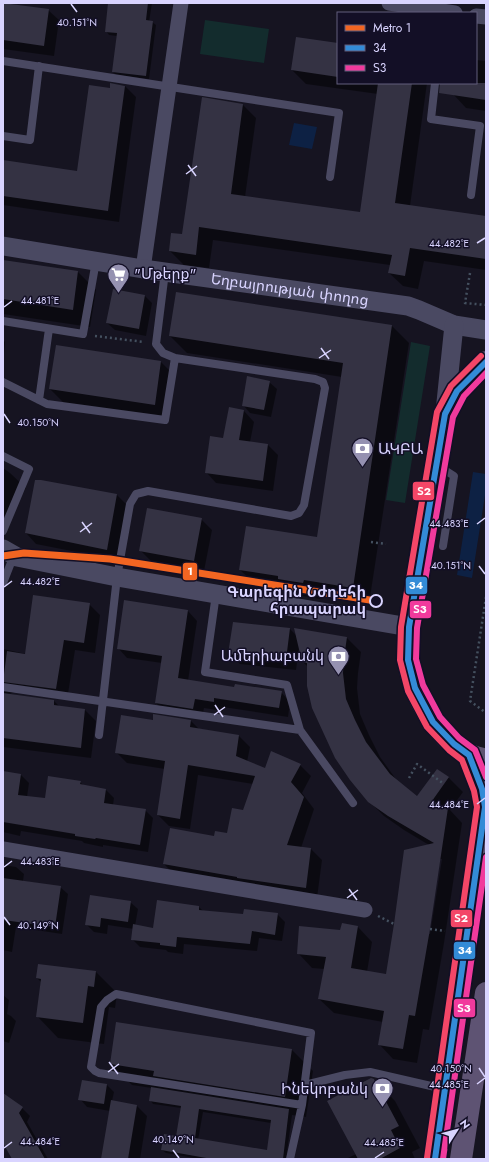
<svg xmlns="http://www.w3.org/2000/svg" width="489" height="1162" font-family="Jost,'Noto Sans Armenian',sans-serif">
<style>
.green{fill:#132c2d}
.water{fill:#0d2144}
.shadow{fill:#0007;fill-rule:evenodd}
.building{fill:#343243;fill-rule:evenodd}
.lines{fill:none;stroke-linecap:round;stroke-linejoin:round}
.path{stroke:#44505f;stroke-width:2.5;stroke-dasharray:2 3;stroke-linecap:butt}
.service{stroke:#4a4962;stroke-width:8}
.minor{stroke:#4a4962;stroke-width:15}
.tertiary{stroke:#4a4962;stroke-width:19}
.primary{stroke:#5e5373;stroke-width:22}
.bus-1-casing{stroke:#130f26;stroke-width:9}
.bus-2-casing{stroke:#130f26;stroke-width:9}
.bus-3-casing{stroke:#130f26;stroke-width:9}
.bus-1{stroke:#338bd7;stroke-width:6}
.bus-2{stroke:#f13a9d;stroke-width:6}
.bus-3{stroke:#f34667;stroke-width:6}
.metro-1-casing{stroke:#130f26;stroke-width:10}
.metro-1{stroke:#f26522;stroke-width:7}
.ticks{fill:none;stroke:#d9d4ff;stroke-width:1.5}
.stop-dot{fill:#130f26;stroke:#d9d4ff;stroke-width:2}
.labels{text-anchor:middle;stroke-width:3;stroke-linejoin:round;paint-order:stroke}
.poi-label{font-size:15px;fill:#d9d4ff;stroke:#130f26;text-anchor:start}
.street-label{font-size:15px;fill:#d9d4ff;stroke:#130f26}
.stop-label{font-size:15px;font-weight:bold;fill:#d9d4ff;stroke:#130f26;text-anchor:end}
.ticks-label{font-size:10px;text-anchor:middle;fill:#d9d4ff;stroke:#130f26;stroke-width:3;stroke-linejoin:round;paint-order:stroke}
.line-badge{stroke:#130f26;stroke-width:1.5}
.badge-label{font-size:11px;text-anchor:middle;font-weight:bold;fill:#fff}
</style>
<rect width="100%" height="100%" fill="#161421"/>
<path class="green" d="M205,20L269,29L264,63L200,54Z
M411,342L430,346L405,503L386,500Z"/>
<path class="water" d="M294,123L317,127L312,149L289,145Z
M473,472L486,474V489L472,578L457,575Z"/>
<path class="shadow" d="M3,3L48,10L59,20L54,56L3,49Z
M109,3H152L149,22H152L156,25L149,79L116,75L113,72L117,36L109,35L106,31Z
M338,44V83H427L410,206L486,217V270L424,261L418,289L403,286L389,273L390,265L213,240L209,268L184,265L170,251L183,235L243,105L256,118L245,197L361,213L378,94L306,84L292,70Z
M476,60L486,61V111L466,108L453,94L454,83H476Z
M111,84L125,86L136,97L119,222L3,205V161L78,172L111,89Z
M3,261L78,272L96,290L90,327L3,314Z
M145,296L152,303L146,336L115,330L107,323Z
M392,326L409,343L369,604L320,596V599L296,595L292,592L257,586L240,570L318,538L342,377L187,353L170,336Z
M3,340L5,342L4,354H3Z
M161,362L174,375L168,418L64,403L50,389Z
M269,382L277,389L271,417L250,413L243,405Z
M229,409L244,411L254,422L250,442L268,445L278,455L273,491L216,483L206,472L224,439Z
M3,468L10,473L26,488L8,518L3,515Z
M41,481L117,495L128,506L117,560L36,544L26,533Z
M201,519L212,530L204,571L151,561L140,550Z
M125,601L188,611L197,621L188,681L235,688L281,692L290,702L288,717L223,707V711L204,708L202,718L165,712L156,703L162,663L127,658L118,648Z
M89,604L100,615L95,653L75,650L67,700L15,692L9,694L54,701L60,707L85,710L96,721L91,758L3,747V649L26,654Z
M290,629L297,636L295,630L347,638L361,652L358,673L357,688L360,714L369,735L380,757L398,782L417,797L437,770L449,778L463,792L450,810L462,823L444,943L429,1030L423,1029L417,1063L393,1059L379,1044L383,1022L334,1013L319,999L324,969L312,968L298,953L341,931L342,925L358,927L372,942L367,972L387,975L429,845L404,830L384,816L369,801L308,667L302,661L299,648L296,670L240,664L229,653ZM440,859H442L430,934H428Z
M191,721L199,729L239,736L250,747L247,762L266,770L300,765L311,776L302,793L314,809L301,848L311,849L322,860L317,898L175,875L164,864L215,838L228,834L243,811L253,784L198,775L190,829L169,826L158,815L165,769L127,763L116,752L153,722Z
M3,772L21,775L29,783L27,797L46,799L80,782L84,786L106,790L114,798L113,805L145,810L153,818L148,852L103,845V847L84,843L82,841L21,831L20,836L3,832Z
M3,865L16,867L24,874L23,881L60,887L68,894L62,934L16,927L12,952L3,950Z
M130,902L138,909L135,926L153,929L199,907L203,911L244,915L277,914L285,922L282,941L259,938L257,951L184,944L183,954L168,952L166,950L140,947L132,939L134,929L108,925L107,934L94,932L87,925Z
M39,965L96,972L117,993L115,1008L109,1007L104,1044L58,1038L37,1016L41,982L37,978Z
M3,995L9,1000L7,1014L11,1016L16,1021L9,1043L3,1041Z
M292,1050L313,1071L306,1117L292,1115L286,1159H199L166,1153L162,1150L176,1137L181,1108L153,1104L150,1100L152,1088L132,1085L111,1064ZM203,1112L271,1123L268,1152L198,1140Z
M374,1079L395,1101L420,1148L412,1152L415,1159H346L356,1154Z
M107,1085L114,1092L112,1101L137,1106L147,1116L140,1159H102L110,1111L87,1107L80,1099Z
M3,1094L22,1108L30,1116L27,1122L48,1159H13L3,1141Z"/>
<path class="building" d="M3,3L49,9L44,46L3,40Z
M108,3H148L146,20L153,21L146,76L112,72L117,33L105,32Z
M296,37L338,43V77L291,70Z
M110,83L125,86L108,211L3,196V160L77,171L89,85L110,88Z
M378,83H412L395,203L486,216V259L410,248L405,276L388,273L392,255L199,227L196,255L169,251L171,233L182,234L202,97L243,104L231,194L360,212Z
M440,83H486V100L439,93Z
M3,260L78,271L73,310L3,299Z
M113,289L145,295L139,329L106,323Z
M176,292L392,325L353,588L304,580L303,583L290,581L278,579V576L239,570L246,526L317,537L343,363L169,336Z
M56,345L161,361L155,405L49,389Z
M247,376L270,381L264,410L242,406Z
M229,407L244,410L239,440L268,444L263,481L205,473L210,436L223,438Z
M35,480H41L117,494L107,550L25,533Z
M147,508L202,518L194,561L139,551Z
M33,595L90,603L84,643L64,640L56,689L3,682L7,651L25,654Z
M124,600L188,610L178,678L234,687L235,684L282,691L279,708L214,698V702L195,699L193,709L155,703L162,656L117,649Z
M233,622L290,628L286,660L228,654Z
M294,628L347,637L344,658L343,673L346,699L355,720L366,742L390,774L417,796L437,769L449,777L432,801L448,808L430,929L415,1016L409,1015L403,1049L378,1045L384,1011L318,999L326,957L297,954L299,926L340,930L342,923L358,926L351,968L386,974L394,924L404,850L434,843L388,816L368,802L350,780L335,758L312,708L307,686V663L302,662Z
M3,693L54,700V705L85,709L81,748L3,738Z
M153,714L191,720L190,727L239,735L236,756L265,768L271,751L301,764L291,782L304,797L287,845L311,848L306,888L237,878V877L163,864L170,828L214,836L215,831L227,833L232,808L243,810L255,776L188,765L180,819L157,815L165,761L115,753L121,715L153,720Z
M3,771L21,774L18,795L45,798L48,776L81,781L80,784L106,789L104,803L146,809L140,845L96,838L95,839L75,836V834L3,822Z
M3,878L61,886L55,927L3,920Z
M90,895L131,901L128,922L101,918L100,927L85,925Z
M157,900L199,906V910L243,914L244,909L278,913L275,935L252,931L250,944L177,937L176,947L160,945V943L131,940L133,924L153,928Z
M38,964L96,971L94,987L88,986L83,1023L36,1017L41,979L36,978Z
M116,1022L292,1049L285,1097L153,1076L154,1071L110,1064Z
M371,1078L374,1079L399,1126L391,1130L400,1148L380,1159H358L327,1101Z
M82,1080L107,1084L104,1104L78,1100Z
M151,1087L289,1109L283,1159H212L161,1150L164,1134L176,1136L181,1106L149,1101ZM199,1109L271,1120L267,1150L195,1138Z
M3,1093L23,1107L19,1113L45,1159H12L3,1143Z
M111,1100L137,1105L128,1159H101Z"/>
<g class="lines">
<path class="path" d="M470,273L465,303L486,305
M95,336L144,342
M371,542L386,544
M486,597L470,701L486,713
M409,778L417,764L444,784
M378,916L394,924
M430,929L445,931"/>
<path class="service" d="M3,61L339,113L330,177
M435,83L431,119L480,126L471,195
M3,136L30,140L39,66
M3,321L83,334L96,261
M3,382L47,404L165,420L175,358
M39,400L49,329
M3,456L29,469L3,531
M437,465L454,476L443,546
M3,583L14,555
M216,594L205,672L287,685L300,730
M3,687L300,730L353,803
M99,735L117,577L130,504L136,494L148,491L291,516L299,513L304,505L325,388L323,382L315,379L175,358L163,353L156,344L165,272
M305,1085L345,1075L370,1072L444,1089
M290,1159L302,1105L311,1033L116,994L107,1000L101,1007L91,1067L95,1071L99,1073L302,1105"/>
<path class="minor" d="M389,3L455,13
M476,16L486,17
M143,269L181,3
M3,849L365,910"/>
<g class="tertiary">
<path id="s1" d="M3,246L143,269L408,306L419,310L454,325L486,330"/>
<path d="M445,412L454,325"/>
<path d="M3,549L17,557L117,577L409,627"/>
</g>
<path class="primary" d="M486,362L472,375L457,391L445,414L409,627C409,638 407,650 408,661C414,697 436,736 468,754C473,757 480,758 486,760
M435,1159L485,807L482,789L469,755
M461,1159L486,993"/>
<defs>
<path id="bus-1" d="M435,1159L485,807L482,789L469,755L454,744L433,722L415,688L408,660L409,627L445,414L457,391L486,362"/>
<path id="bus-2" d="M486,373L464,396L453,417L417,628L416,659L423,685L440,717L459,738L475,750L486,777
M443,1159L486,857"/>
<path id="bus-3" d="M427,1158L477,807L474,791L462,760L449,750L427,727L408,691L400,660L401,627L437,412L451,386L481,356"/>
</defs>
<use href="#bus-1" class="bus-1-casing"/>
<use href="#bus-2" class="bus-2-casing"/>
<use href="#bus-3" class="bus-3-casing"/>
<use href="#bus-1" class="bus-1"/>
<use href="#bus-2" class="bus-2"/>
<use href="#bus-3" class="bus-3"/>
<defs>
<path id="metro-1" d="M3,556L24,553L110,559L376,601"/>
</defs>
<use href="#metro-1" class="metro-1-casing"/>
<use href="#metro-1" class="metro-1"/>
</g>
<path class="ticks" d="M71,4L77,12M188,165L196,176M186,174L197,166M477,243L485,238M4,307L12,301M321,348L329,359M319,358L331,350M4,414L10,423M82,522L90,533M477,524L485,518M80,532L92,523M479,566L485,574M4,587L12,581M215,705L223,717M214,715L225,707M477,804L485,798M4,867L12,861M349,889L357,900M347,898L358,890M4,917L10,925M109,1062L118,1074M479,1068L485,1077M108,1072L119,1064M477,1084L485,1078M4,1148L12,1142M173,1150L179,1158M375,1158L384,1152"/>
<defs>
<symbol id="supermarket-pin" viewBox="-11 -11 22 30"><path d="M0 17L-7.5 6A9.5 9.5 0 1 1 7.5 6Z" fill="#9591b1" stroke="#130f26"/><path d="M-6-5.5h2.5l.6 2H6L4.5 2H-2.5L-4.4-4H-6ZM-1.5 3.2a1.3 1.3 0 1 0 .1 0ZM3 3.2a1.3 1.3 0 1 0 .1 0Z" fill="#fff"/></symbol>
<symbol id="bank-pin" viewBox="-11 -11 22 30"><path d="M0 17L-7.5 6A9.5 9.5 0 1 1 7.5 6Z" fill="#9591b1" stroke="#130f26"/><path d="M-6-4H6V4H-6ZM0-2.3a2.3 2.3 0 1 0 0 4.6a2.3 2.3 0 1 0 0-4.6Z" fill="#fff"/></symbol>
</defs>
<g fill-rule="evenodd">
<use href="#supermarket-pin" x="106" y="262" width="25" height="34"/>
<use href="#bank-pin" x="350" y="436" width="25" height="34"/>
<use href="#bank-pin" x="326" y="644" width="25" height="34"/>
<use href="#bank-pin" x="370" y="1076" width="25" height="34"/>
</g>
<circle class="stop-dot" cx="376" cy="601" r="6"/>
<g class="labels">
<g class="poi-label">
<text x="134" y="279">"Մթերք"</text>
<text x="378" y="454">ԱԿԲԱ</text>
<text x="324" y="661" text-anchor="end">Ամերիաբանկ</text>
<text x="368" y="1094" text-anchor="end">Ինեկոբանկ</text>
</g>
<g class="street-label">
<text dy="5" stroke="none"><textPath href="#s1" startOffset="290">Եղբայրության փողոց</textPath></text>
</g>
<g class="stop-label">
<text x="366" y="597">Գարեգին Նժդեհի<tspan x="366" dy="17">հրապարակ</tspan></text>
</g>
</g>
<g class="ticks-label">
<text x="77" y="26">40.151°N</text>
<text x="449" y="247">44.482°E</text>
<text x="40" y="304">44.481°E</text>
<text x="38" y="426">40.150°N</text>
<text x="449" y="527">44.483°E</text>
<text x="451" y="569">40.151°N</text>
<text x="40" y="585">44.482°E</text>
<text x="449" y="808">44.484°E</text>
<text x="40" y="865">44.483°E</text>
<text x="38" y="929">40.149°N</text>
<text x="451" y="1072">40.150°N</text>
<text x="449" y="1088">44.485°E</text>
<text x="173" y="1143">40.149°N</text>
<text x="40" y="1145">44.484°E</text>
<text x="384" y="1146">44.485°E</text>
</g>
<g class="line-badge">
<rect x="412" y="481" width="23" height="20" rx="4" fill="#f34667"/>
<rect x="182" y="562" width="16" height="19" rx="4" fill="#f26522"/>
<rect x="405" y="576" width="23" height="19" rx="4" fill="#338bd7"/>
<rect x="409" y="600" width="23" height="19" rx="4" fill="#f13a9d"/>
<rect x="450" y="909" width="23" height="19" rx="4" fill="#f34667"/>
<rect x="453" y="941" width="23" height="19" rx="4" fill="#338bd7"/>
<rect x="453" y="998" width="23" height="20" rx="4" fill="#f13a9d"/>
</g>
<g class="badge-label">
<text x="424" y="495">Տ2</text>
<text x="190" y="575">1</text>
<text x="416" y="589">34</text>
<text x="420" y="613">Տ3</text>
<text x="461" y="922">Տ2</text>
<text x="465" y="954">34</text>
<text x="464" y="1012">Տ3</text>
</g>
<rect width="489" height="1162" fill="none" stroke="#d9d4ff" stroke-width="8"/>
<rect x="337" y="12" width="140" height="72" fill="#130f26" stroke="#625e7d"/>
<rect x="345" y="25" width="20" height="6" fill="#f26522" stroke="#625e7d"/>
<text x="373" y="32" font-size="12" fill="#d9d4ff">Metro 1</text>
<rect x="345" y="45" width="20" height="6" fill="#338bd7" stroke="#625e7d"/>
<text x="373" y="52" font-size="12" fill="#d9d4ff">34</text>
<rect x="345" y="65" width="20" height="6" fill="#f13a9d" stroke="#625e7d"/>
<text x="373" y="72" font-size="12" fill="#d9d4ff">Տ3</text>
<g transform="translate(457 1130) rotate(54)" stroke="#130f26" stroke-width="3" paint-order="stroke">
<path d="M0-3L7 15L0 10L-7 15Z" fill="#d9d4ff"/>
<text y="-6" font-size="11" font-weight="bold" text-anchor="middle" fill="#d9d4ff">N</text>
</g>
</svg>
